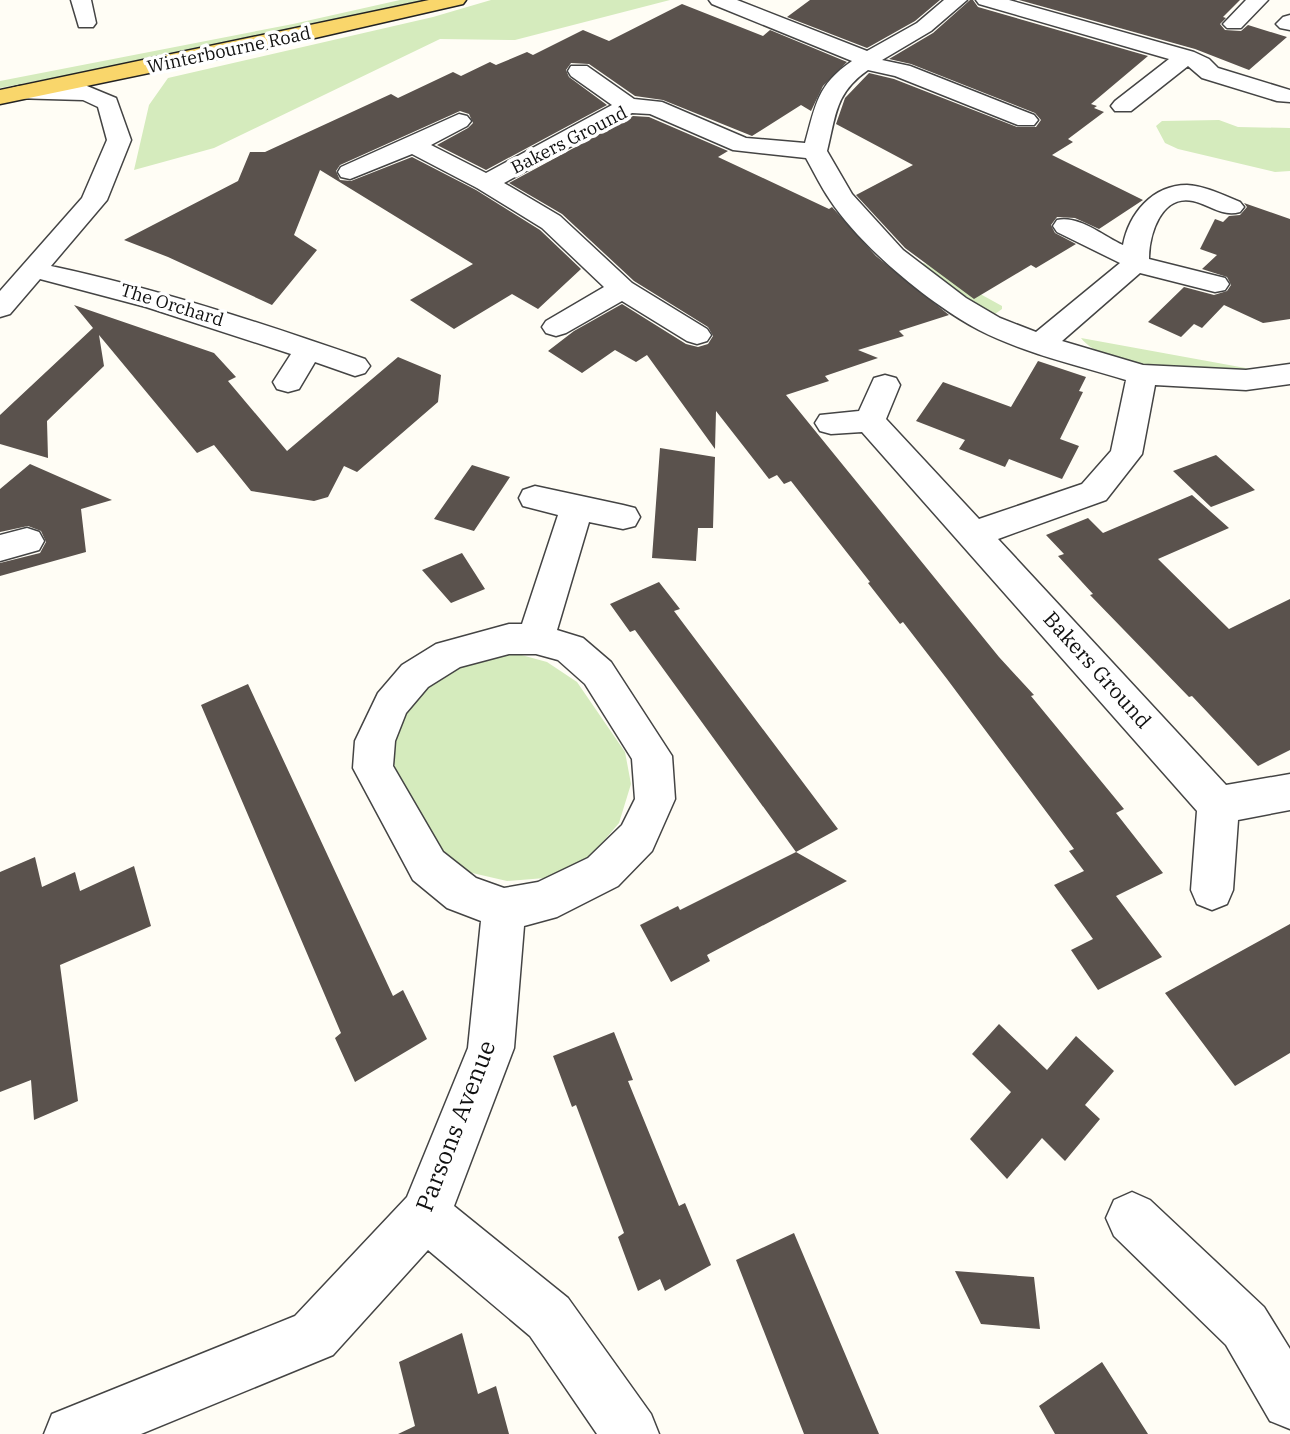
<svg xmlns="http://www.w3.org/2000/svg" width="1290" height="1434" font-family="'IBM Plex Serif',serif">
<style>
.green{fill:#d5ebbd}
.building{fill:#5a524d}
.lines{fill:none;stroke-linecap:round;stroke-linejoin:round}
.minor-casing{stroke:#444;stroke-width:3}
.major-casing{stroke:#222;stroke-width:3}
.minor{fill:#fff;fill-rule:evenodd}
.major{fill:#f9d66b;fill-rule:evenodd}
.labels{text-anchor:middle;stroke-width:7;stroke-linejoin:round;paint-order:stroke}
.far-street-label{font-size:18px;fill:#111;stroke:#fff}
.street-label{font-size:21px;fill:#111;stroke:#fff}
.near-street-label{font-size:24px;fill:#111;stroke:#fff}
</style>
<rect width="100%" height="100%" fill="#fffdf5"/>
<path class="green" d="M400,0H432L221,46L0,88V81L293,24Z
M491,0H670L515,40L440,39L214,148L134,170L149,105L168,78L433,17Z
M1219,120L1238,127L1290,128V171L1275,172L1178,149L1165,143L1156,126L1162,121Z
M918,263H924L1002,306V309L995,314L990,313Z
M1081,338L1251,369C1210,369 1107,372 1081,338Z
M514,653L547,662L577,682L625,752L631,784L619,823L590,857L545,878L507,881L468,872L437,851L395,771L392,742L401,714L446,668Z"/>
<path class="building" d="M810,0H940L915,21L867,48L787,17Z
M970,0H973L978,7L1148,56L1091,104L1097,106L1094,108L1104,112L1068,139L1073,142L1052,155L1143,200L1099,229L1075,218L1057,217L1051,225L1055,233L1076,244L1036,268L1031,265L974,299L905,248L856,195L913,165L836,124L845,98L869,73L894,79L1017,127H1036L1041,120L1035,113L911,64L889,59L933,33Z
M1019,0H1240L1223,17L1226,18L1220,24L1225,30L1241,31L1248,25L1287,37L1249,70L1195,49Z
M682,4L763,36L770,30L847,62L823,86L811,111L801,105L752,136L663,100L635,96L589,64L571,63L566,70L569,77L607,105L486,170L437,145L468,128L473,123L469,114L460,111L340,165L336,171L340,180L351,181L412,157L476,190L540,230L581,269L538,309L512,294L454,329L410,300L473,264L320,170L294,235L317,250L272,305L168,257L124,240L238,181L250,152H265L391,94L398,98L453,72L461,76L490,62L496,65L527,52L533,55L583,30L609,41Z
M633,116L649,117L728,151L718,157L829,209L832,207L876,256L949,315L899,331L904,336L858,350L878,358L825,376L829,381L786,395L999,657L1034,695L1031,696L1124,809L1116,813L1163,873L1116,896L1162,957L1098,990L1071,950L1093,939L1054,885L1084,871L1069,851L1074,849L947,679L903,622L900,624L868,583L870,582L791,481L784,484L777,475L769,479L716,411L715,449L647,355L636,362L615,350L582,373L548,351L574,331L622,304L686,344L698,347L708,344L713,336L708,327L634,281L562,214L509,183Z
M1244,203L1290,219V319L1263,323L1224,305L1202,328L1194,324L1181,337L1148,322L1184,287L1214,295L1227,291L1231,285L1227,277L1202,269L1217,255L1200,249L1215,219L1223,222L1229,216L1240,215L1247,207Z
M74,305L214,353L236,377L228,381L287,451L398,357L441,375L438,402L357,472L344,466L328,497L314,501L251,491L214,445L197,453L99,335L104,366L47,421L48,458L0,444V415L93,328Z
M1038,361L1086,377L1079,391L1083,392L1060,439L1079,446L1062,479L1009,459L1005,467L959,449L965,440L916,421L943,382L1011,407Z
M660,448L715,457L713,528H698L696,561L652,558Z
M1216,455L1255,490L1211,507L1173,471Z
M30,464L112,500L81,509L86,552L0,576V563L40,553L46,542L41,531L28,526L0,532V489Z
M472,465L510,477L474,531L434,519Z
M1192,495L1229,528L1158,559L1229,629L1290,599V750L1258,766L1192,696L1189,697L1090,595L1093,594L1058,556L1064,554L1046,535L1088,518L1103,533Z
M462,553L485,589L451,603L422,570Z
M659,582L680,609L674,611L838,829L796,852L847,881L707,955L710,961L671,982L640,925L678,906L680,910L796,852L635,630L630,632L610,604Z
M248,684L393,996L403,990L427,1039L355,1082L335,1038L341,1033L201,705Z
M35,857L42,887L75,872L80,891L134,866L151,926L60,965L78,1101L34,1120L31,1080L0,1092V872Z
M1290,924V1053L1235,1086L1165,993Z
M999,1024L1047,1070L1076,1036L1114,1071L1085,1105L1100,1119L1065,1161L1042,1138L1007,1179L970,1139L1011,1092L972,1054Z
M614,1032L633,1080L628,1081L679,1206L685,1203L711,1265L665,1291L660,1279L638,1291L618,1237L624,1233L576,1105L572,1107L553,1056Z
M794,1233L859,1387L879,1434H804L736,1260Z
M955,1271L1034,1277L1040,1329L981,1324Z
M462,1333L478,1394L496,1386L509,1434H398L415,1426L399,1362Z
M1102,1362L1148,1434H1055L1039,1406Z"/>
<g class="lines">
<defs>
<path id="minor" d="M71,0H91L96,23L93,27H79Z
M709,0H737L867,51L917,23L944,0H967L931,31L882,60L910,66L1034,115L1038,120L1034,125H1018L895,76L868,70C835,93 836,115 827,151L852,194L903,250L966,298L1000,318L1036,332L1120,263L1057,232L1053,226L1057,220C1079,215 1103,236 1123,245C1129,214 1152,185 1187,185C1205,186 1223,195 1240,202L1244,207L1240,212C1222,217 1210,205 1193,201C1161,194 1149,235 1149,259L1225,278L1229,284L1225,290L1215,292L1140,273L1062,341L1143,365L1246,370L1290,364V384L1246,390L1155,385L1142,454L1106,500L998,539L1226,785L1290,774V810L1238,820L1233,890L1227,904L1212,910L1197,904L1191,890L1197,811L862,432L831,434L820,431L815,423L820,415L859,411L874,378L885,375L896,378L900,385L886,419L979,519L1082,484L1111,451L1126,380C1077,365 1024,353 979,330C930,304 860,246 830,200C821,187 814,172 806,158L733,150L650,114L632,113L504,183L560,216L632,283L707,329L711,335L707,341L697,344L687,341L622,301L566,333L556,336L546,333L542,327L546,321L604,287L542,228L477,188L412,154L350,179L341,177L338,172L341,167L459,114L467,116L471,121L467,126L431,145L486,173L612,105L571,76L568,71L571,66H587L634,99L662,102L746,138L805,143C816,104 817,85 852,61L712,4Z
M976,0H1009L1194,52L1209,59L1218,68L1290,90V102L1277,101L1202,78L1188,66L1131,111H1115L1111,106L1115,101L1169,59L979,4Z
M1246,0H1268L1241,28H1227L1223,24Z
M1290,15V30L1280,28L1276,24L1283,17Z
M20,86H87L116,98L131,140L107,200L51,266C158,289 262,323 365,359L370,366L365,373L355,376L315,362L299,389L288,392L277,389L273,382L291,354L146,307L40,279L10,314L0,317V291L82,198L107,140L98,107L83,100L12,98L9,93L12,88Z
M535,486L623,505L635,508L640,517L635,526L623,529L589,522L557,630L583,638L611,662L672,756L675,799L652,851L618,886L557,917L524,926L514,1048L454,1206L568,1298L651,1414L659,1434H597L530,1336L428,1250L333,1355L141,1434H44L52,1414L295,1316L407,1197L468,1048L481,921L447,908L413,880L353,768L355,741L378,693L402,665L436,644L509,624H522L558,515L523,506L519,498L523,490ZM509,654H536L558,660L585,684L632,759L635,799L622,825L588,858L538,882L504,888L476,878L443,852L393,766L395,741L406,713L428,687L460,667Z
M27,528L39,532L44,541L39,550L0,561V535Z
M1132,1192L1150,1200L1264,1307L1290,1349V1429L1270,1421L1226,1345L1114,1236L1106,1218L1114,1200Z"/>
<path id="major" d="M429,0H466L463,4L293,43L0,104V90Z"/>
</defs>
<use href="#minor" class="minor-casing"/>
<use href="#major" class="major-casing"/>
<use href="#minor" class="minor"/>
<use href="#major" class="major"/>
</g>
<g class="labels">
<g class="far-street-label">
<text transform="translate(229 50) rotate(-12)" y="6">Winterbourne Road</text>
<text transform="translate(569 140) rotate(-27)" y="6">Bakers Ground</text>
<text transform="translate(172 305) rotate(17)" y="6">The Orchard</text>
</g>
<g class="street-label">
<text transform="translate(1097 670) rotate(48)" y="7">Bakers Ground</text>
</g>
<g class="near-street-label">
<text transform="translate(456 1126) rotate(-69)" y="8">Parsons Avenue</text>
</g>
</g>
</svg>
